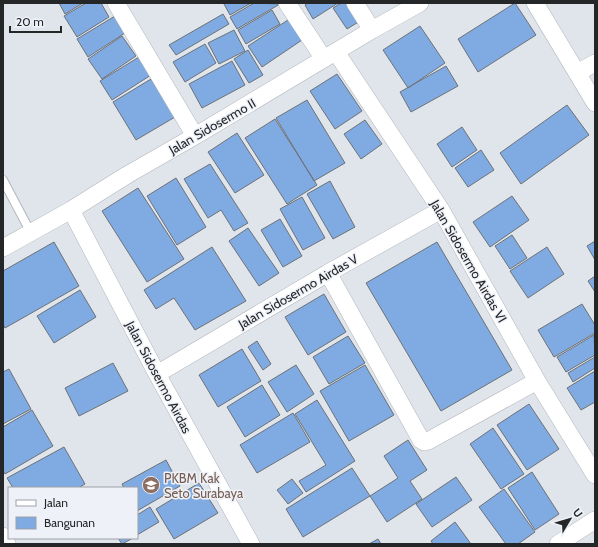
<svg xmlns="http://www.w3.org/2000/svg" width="598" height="547" font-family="Cabin,sans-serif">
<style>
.building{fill:#80abe2;stroke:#6d7176}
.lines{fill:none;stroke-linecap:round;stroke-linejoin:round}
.service-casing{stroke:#b2b6bc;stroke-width:10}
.minor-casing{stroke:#b2b6bc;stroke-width:18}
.service{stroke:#fff;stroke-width:8}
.minor{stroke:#fff;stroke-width:17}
.labels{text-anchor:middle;stroke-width:3;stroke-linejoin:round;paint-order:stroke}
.street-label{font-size:13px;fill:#252628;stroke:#eef2f8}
.education-label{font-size:13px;fill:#785e54;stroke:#eef2f8;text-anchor:start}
</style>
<rect width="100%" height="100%" fill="#e0e5eb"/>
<path class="building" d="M59,3H83L65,14Z
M86,3H101L109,17L77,37L64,16Z
M225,3H251L230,15L224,4Z
M254,3L280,4L237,29L230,17Z
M308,3H338L313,19L305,5Z
M341,3H348L360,21L347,29L333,8Z
M515,3L536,35L478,72L458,39Z
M272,10L280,24L246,44L238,30Z
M223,14L229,24L176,55L169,45Z
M115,16L125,33L88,57L77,39Z
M291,18L305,38L262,67L248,46Z
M420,26L445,63L408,88L383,50Z
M234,30L245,51L219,64L208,43Z
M122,36L136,56L102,79L88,59Z
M205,44L216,63L185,82L173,62Z
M248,50L263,75L249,83L234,59Z
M139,57L151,75L112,100L100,81Z
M232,61L245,85L202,108L189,84Z
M446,66L458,86L411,112L400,92Z
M337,74L362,111L335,129L310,91Z
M151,79L175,117L136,140L113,102Z
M307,100L345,163L314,181L276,118Z
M567,105L589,135L521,184L500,153Z
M275,119L317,185L287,204L245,138Z
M365,120L382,144L361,159L344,134Z
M462,127L477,150L452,167L437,144Z
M237,133L264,175L235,193L208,152Z
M481,150L494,170L468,187L455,168Z
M210,164L248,223L234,231L221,210L208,218L184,179Z
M176,178L206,227L177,245L147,196Z
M330,181L355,227L333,239L307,194Z
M138,188L184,259L147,282L102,211Z
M512,196L529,220L490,247L473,222Z
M302,197L325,238L303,250L280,209Z
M280,219L302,256L283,267L261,230Z
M248,228L279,273L259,286L229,241Z
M512,235L527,258L510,269L495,246Z
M595,241V260L587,246Z
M54,242L79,286L5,328L3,324V271Z
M437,242L512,370L441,411L366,283Z
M212,247L246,301L195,330L174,298L156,309L144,290Z
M547,247L564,274L528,298L510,271Z
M595,276V292L588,281Z
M80,290L96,317L54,343L37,316Z
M324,294L346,332L308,355L285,317Z
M582,304L595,325V333L554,357L538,330Z
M594,335L595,355L566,372L557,357Z
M348,336L365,363L329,384L313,357Z
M257,341L271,364L263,370L248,347Z
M242,349L261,381L218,407L199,375Z
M595,357V368L573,382L568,373Z
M113,363L128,391L79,416L65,388Z
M296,365L314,394L287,412L268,382Z
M365,365L394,415L349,441L320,391Z
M9,369L31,409L3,424V372Z
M595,371V402L581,410L567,388Z
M262,385L280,415L245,437L227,407Z
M317,400L355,461L306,492L299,481L326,465L295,414Z
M529,404L559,449L527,470L497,425Z
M32,410L53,446L5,474L3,470V427Z
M293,413L310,442L257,473L240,445Z
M493,428L524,474L501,489L470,444Z
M408,440L427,470L410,481L422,499L387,522L370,496L398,478L384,456Z
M64,447L85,484L78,488H13L7,478Z
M166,460L180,486L137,511V488H124L122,484Z
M352,468L370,496L303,537L286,509Z
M532,472L559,514L535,530L508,488Z
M456,477L472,500L432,527L416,504Z
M292,479L303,493L288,504L277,490Z
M199,483L218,513L174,539L156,509Z
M504,489L535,532L518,544H506L479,507Z
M150,507L159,522L137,535V515Z
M455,522L471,544H433L431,541Z
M118,538H133L122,544Z
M378,539L381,544H369Z"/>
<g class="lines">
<defs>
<path id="service" d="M3,180L31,233"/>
<path id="minor" d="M116,3L195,136
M287,3L324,59
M355,3L372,30
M535,3L595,103
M336,52L441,210L537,381L595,475
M577,73L595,63
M71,210L157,374L251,544
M3,248L71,210L127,175L195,136L372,30L420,3
M328,273L421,440L424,442L428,441L537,381
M157,374L328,273L441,210
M3,536L7,544
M558,544L595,520"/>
</defs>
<use href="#service" class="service-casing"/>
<use href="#minor" class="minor-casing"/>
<use href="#service" class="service"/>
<use href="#minor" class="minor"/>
</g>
<defs>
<symbol id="school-disc" viewBox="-11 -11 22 22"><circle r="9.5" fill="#8d6e63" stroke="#eef2f8"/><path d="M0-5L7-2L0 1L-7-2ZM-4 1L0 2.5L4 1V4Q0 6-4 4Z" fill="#fff"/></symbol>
</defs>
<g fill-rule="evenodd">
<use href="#school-disc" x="141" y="475" width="20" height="20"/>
</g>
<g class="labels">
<g class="street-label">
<text transform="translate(212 126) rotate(-30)" y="5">Jalan Sidosermo II</text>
<text transform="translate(469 261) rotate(60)" y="5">Jalan Sidosermo Airdas VI</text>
<text transform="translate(298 291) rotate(-30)" y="5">Jalan Sidosermo Airdas V</text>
<text transform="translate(159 377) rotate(62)" y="5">Jalan Sidosermo Airdas</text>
</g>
<g class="education-label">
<text x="164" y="483">PKBM Kak<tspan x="164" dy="15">Seto Surabaya</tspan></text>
</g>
</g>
<rect width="598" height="547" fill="none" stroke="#252628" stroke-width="8"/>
<rect x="8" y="487" width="130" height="52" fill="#eef2f8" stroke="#9ea0a5"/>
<rect x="16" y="500" width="20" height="6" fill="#ffffff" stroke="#9ea0a5"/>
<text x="44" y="507" font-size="12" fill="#252628">Jalan</text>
<rect x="16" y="517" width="20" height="12" fill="#80abe2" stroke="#9ea0a5"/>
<text x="44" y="527" font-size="12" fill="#252628">Bangunan</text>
<g transform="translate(570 519) rotate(52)" stroke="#eef2f8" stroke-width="3" paint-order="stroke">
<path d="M0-3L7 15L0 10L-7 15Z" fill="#252628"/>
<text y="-6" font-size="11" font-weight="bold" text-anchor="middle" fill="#252628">U</text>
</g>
<path d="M10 26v6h51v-6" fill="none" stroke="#252628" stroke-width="2"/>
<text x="16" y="26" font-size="12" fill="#252628" stroke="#eef2f8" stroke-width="3" paint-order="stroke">20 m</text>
</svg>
